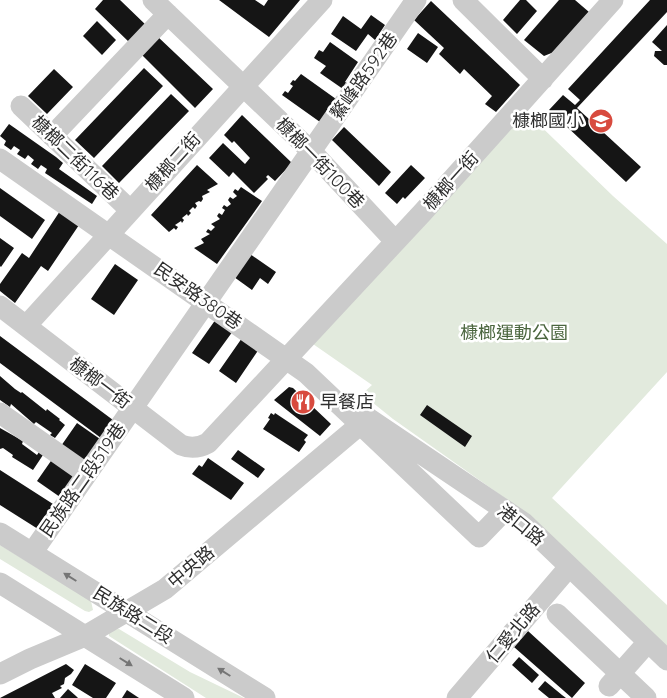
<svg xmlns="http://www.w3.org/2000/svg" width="667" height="698" font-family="Quicksand,'Noto Sans TC',sans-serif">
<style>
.green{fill:#e2eadd}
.building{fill:#151515}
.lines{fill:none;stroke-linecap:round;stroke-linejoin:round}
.minor{stroke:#cbcbcb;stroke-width:21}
.oneway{fill:#757575}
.labels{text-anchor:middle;stroke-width:5;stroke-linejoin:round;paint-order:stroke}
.street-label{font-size:18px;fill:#2e2e2e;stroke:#fff}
.poi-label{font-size:18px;fill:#2e2e2e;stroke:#fff;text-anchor:end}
.park-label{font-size:18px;fill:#4b663f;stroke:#fff}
</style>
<rect width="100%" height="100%" fill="#fff"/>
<path class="green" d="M526,112L613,196L667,244V372L552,498L667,605V653L533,518L393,419L362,394L372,385L313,344Z
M0,545L91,601L93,610L89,612L85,611L0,559Z
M119,629L190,672L244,698H206L109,636V630Z"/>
<path class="building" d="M103,0H120L148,27L131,44L95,9Z
M219,0H255L264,6L268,0H300L269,37Z
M520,0H526L537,11L517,34L503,20Z
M559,0H575L589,12L554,52L544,56L524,40Z
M650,0H667V12L577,108L641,167L626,182L549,110L563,95L575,105L580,100L568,89Z
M431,1L520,85L496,112L485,104L492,96L464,69L460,74L439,54L444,48L414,20Z
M371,15L385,25L375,40L368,34L356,51L331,34L343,16L361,29Z
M97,21L116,40L102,55L83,36Z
M667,25V65H664L654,56L655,51H662L652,42Z
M418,33L438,47L427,63L407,49Z
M157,36L213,89L195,108L141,54Z
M330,42L358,62L345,82L347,83L343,89L320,73L326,66L314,58L319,50L323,52Z
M144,68L163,86L94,158L75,140Z
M54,69L73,87L47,114L28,96Z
M301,74L336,99L320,122L282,95L285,91L288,93L293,86L290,84L293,80L295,81Z
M171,94L189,111L119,183L102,166Z
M242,115L292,163L275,181L268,175L266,177L268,179L254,193L233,172L229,177L209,158L223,143L245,164L250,158L234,141L232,143L224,135Z
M9,124L56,157L63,163L59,169L97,196L92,204L45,173L47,169L41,165L38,169L31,164L34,160L28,155L25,159L17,154L20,150L14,146L11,150L4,145L6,141L0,136Z
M344,127L391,172L379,186L332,140Z
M197,165L218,184L207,190L210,192L202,196L203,199L201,202L199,201L195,203L197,206L195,209L193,207L189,211L191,213L188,216L187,214L182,218L184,220L182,223L181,221L175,225L178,227L176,230L174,228L169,232L151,215Z
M411,165L425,178L405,199L403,197L397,204L385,193Z
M241,187L262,201L217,264L194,248L204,243L201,239L210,234L206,232L208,229L211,231L215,227L211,224L220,219L217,216L219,213L222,215L225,210L222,208L224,205L227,207L231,204L228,200L230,197L233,199L237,196L233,192L235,189L238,191Z
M0,188L45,220L32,239L0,216Z
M60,211L79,225L48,271L41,266L15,303L0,291V284L22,253L29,258Z
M0,238L14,248L1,267L0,266Z
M250,254L276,272L268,284L260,278L252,290L234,277Z
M115,264L138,280L114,315L91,299Z
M216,319L233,331L209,364L192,353Z
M0,336L113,420L101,438L0,363Z
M242,338L259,349L236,383L219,371Z
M0,376L15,389L21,393L22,392L46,411L47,409L60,419L59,420L65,425L55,438L50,435L52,433L36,422L34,424L11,404L10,407L0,400Z
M289,387L293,388L331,424L320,436L274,400Z
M427,405L472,436L465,447L420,415Z
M271,413L274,415L275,413L308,435L304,440L306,442L299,452L263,429L270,419L268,418Z
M77,423L100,439L84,462L61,446Z
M0,428L23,441L22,444L37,455L39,452L43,455L33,470L12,457L13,455L3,448L0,449Z
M238,450L265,469L258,478L231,459Z
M53,458L75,475L60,497L37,481Z
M208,458L244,483L231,500L192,474L199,465L202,467Z
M0,470L53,504L38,529L0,505Z
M528,631L585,683L572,698L514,647Z
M519,657L539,675L532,683L512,665Z
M66,664L74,670L71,674L65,678L64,684L60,686L62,688L52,693L55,698H0Z
M85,664L116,683L106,698H93L72,685Z
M545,681L562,695L566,698H549L538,689Z
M68,689L76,696L78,698H60Z
M127,690L139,698H122Z"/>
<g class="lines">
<path class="minor" d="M153,0L311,151L395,241
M463,0L543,79
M21,106L130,210
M52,136L168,14
M0,159L306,373L479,537L505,510
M0,306L181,445C191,449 199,448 208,443L423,212L613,0
M26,326L322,0
M0,413L87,474
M0,533L265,698
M32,553L416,0
M0,583L184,698
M557,614L646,698
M0,674L30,659L85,636L165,589L368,418L524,523L667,660
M609,686L648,642
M457,698L569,567"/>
</g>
<defs><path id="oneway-solid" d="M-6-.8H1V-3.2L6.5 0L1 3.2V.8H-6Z" transform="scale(1.25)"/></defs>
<g class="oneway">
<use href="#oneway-solid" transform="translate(70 577) rotate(-148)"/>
<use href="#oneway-solid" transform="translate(126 662) rotate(32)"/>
<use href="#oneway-solid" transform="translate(224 672) rotate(-148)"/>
</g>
<defs>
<symbol id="school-disc" viewBox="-11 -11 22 22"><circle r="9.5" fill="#d84a3e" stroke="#fff"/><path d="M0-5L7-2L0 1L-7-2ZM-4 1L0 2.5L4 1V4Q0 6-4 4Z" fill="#fff"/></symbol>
<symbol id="restaurant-disc" viewBox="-11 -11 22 22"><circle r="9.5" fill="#d84a3e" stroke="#fff"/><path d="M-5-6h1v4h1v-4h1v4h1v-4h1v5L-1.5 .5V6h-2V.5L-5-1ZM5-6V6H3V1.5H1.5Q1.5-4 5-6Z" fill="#fff"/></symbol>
</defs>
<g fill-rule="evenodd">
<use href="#school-disc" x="587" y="107" width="28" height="28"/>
<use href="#restaurant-disc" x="289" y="388" width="28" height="28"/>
</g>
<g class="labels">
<g class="street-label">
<text transform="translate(364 76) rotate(-55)" y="6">鰲峰路592巷</text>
<text transform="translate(75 158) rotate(44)" y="6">槺榔二街116巷</text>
<text transform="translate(173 162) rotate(-48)" y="6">槺榔二街</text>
<text transform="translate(320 163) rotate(46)" y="6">槺榔一街100巷</text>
<text transform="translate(451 181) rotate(-48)" y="6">槺榔一街</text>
<text transform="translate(198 296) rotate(35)" y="6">民安路380巷</text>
<text transform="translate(100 383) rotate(37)" y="6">槺榔一街</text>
<text transform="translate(83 480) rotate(-55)" y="6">民族路二段519巷</text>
<text transform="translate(521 525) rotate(39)" y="6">港口路</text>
<text transform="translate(191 567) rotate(-40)" y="6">中央路</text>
<text transform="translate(133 615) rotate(32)" y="6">民族路二段</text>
<text transform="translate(513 633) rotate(-50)" y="6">仁愛北路</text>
</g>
<g class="poi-label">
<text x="584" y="127">槺榔國小</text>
<text x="320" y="408" text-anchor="start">早餐店</text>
</g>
<g class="park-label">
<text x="514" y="339">槺榔運動公園</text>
</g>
</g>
</svg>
